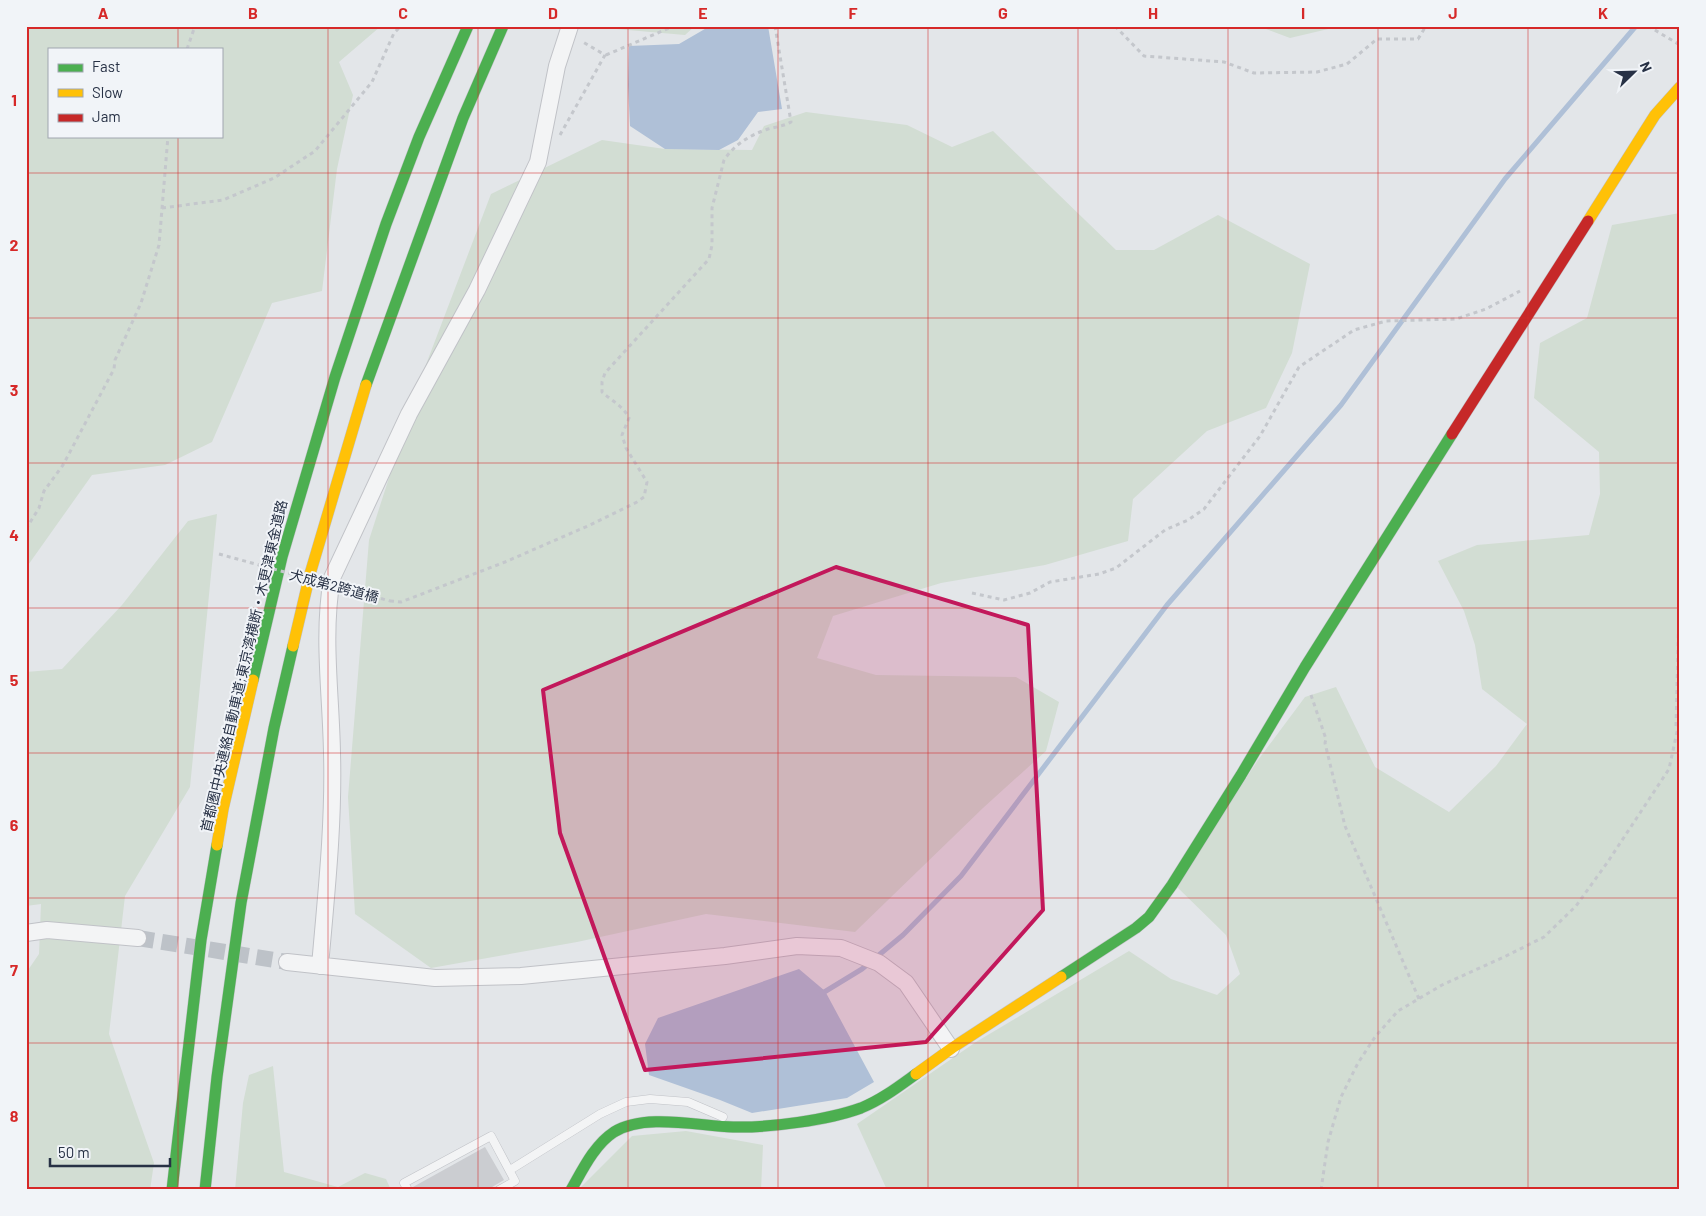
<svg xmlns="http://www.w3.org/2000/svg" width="1706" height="1216" font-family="Barlow,'Noto Sans JP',sans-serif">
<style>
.green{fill:#d2ddd3;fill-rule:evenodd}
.water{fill:#afc0d7}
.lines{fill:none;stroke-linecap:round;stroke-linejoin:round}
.stream{stroke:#afc0d7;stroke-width:5}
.building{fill:#cbcdd1}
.street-tunnel{stroke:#bdc2c8;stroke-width:16;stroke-dasharray:16 8;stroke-linecap:butt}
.lane-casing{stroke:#c0c2c7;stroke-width:9}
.street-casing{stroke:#c0c2c7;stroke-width:18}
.fast-casing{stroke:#c0c2c7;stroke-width:12}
.slow-casing{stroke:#c0c2c7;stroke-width:12}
.jam-casing{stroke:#c0c2c7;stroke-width:12}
.path{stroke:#c4c7cc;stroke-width:3;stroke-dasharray:4 4;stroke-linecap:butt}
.lane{stroke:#f3f4f5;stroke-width:8}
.street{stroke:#f3f4f5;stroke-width:16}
.fast{stroke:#4caf50;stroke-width:11}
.slow{stroke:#ffc107;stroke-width:11}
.jam{stroke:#c62828;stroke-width:11}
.path-bridge{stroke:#c4c7cc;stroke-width:3;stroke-dasharray:4 4;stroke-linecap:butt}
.marked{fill:#c2185b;fill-opacity:0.2;stroke:#c2185b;stroke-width:4;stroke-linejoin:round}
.grid{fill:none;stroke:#d62828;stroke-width:1;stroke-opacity:0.55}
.labels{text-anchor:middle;stroke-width:4;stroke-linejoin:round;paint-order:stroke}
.street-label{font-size:14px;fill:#273145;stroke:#f1f4f8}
.neatline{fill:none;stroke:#d62828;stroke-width:2}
.grid-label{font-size:16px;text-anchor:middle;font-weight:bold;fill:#d62828}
</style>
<rect width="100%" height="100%" fill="#e3e6e9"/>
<path class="green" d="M26,26H381L339,62L353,95L337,169L322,291L272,303L212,442L165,465L92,475L26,568ZM49,49H221V136H49Z
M605,26H695L685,35L605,28Z
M1258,26H1341L1290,38Z
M806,112L907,125L952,147L993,131L1116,250H1154L1218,215L1310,264L1292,353L1266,408L1207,431L1133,499L1128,541L1045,565L941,583L833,616L817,658L876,675L1016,677L1059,702L1046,751L983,808L855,932L706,914L577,942L431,968L355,914L348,797L369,540L422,375L491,194L602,140L665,149L752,150L764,126Z
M1680,213V1190H887L857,1124L976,1042L1129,951L1171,979L1217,995L1240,974L1226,935L1176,886L1258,760L1305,697L1336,687L1375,767L1449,812L1496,766L1527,724L1482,689L1475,645L1464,611L1438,561L1477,545L1589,535L1600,494L1599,452L1534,398L1540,343L1587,318L1612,225Z
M217,514L190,787L125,896L109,1034L154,1163L150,1190H26V973L39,954L41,904L26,906V672L62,669L122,605L188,521Z
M273,1066L284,1172L338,1187L365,1173L386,1179L391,1190H235L243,1103L249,1075Z
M686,1131L763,1145L761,1190H578L632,1136Z"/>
<path class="water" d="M710,26H768L782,109L758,112L738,140L719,150L665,149L630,126L628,85L629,46L679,44Z
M799,969L825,991L874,1082L847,1098L752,1113L720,1100L649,1075L645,1044L658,1018Z"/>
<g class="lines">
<path class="stream" d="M821,994L862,969L903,935L961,876L1167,605L1341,405L1505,179L1636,26"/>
</g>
<path class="building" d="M485,1147L504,1180L487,1190H414L413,1187Z"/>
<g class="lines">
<path class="street-tunnel" d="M138,938L287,962"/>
<defs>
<path id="lane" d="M510,1170L600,1114L626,1102L650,1099L688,1102L723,1117
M408,1190L404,1183L491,1136L515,1181L499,1190"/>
<path id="street" d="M26,933L47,930L138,938
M287,962L435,978L521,976L725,956L797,946L841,948L879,963L906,983L951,1049
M320,966C326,896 334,824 332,753C331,694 322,636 332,578L409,414L477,290L538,162L557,66L570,26"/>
<path id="fast" d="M366,385L463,118L503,26
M253,680L282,557L335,377L386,224L419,137L468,26
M1061,977L1136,928L1149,917L1172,885L1241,775L1305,667L1452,434
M172,1190L201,940L217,845
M205,1190L217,1077L241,903L274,728L293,646
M571,1190C582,1171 594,1145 614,1132C645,1113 698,1126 733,1127C769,1128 828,1120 861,1108C881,1100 898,1087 916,1074"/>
<path id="slow" d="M1588,221L1655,115L1680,87
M293,646L310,574L366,385
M217,845L223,809L253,680
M916,1074L952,1048L1061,977"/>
<path id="jam" d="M1452,434L1588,221"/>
</defs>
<use href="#lane" class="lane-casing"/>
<use href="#street" class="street-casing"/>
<use href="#fast" class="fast-casing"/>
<use href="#slow" class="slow-casing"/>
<use href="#jam" class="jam-casing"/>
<path class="path" d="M1115,26L1144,56L1224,62L1254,73L1317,72L1347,64L1377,39H1418L1426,26
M1648,26L1680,45
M187,49L195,26
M606,55L674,26
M560,135L605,55L583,42
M162,208L223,200L274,178L315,151L372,82L394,33L401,26
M26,529L39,508L44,491L63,465L114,369L115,360L141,303L159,245L168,136
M972,593L1004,600L1030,593L1050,582L1099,574L1116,568L1165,530L1188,520L1204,509L1260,436L1299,367L1354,330L1386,321L1456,319L1486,309L1520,291
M390,601L401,602L505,562L590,525L637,502L644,497L647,482L626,448L622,435L629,418C623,406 612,401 602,392V382L605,373L709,259L712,245V208L724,160C735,144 750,135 768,129C776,127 784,126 791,122L775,26
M1311,695L1326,739L1325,743L1345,826L1419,999
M1676,726L1680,570
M1321,1190L1328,1142L1341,1097L1358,1063L1375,1037L1398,1011L1442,985L1504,957L1544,937L1576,906L1607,863L1669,769L1680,718"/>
<use href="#lane" class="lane"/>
<use href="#street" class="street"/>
<use href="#fast" class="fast"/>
<use href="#slow" class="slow"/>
<use href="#jam" class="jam"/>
<path class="path-bridge" d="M219,554L390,601"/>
</g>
<path class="marked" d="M836,567L1028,625L1043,910L926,1042L645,1070L560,833L543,690Z"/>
<path class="grid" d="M178,26V49M328,26V1190M478,26V1190M628,26V1190M778,26V1190M928,26V1190M1078,26V1190M1228,26V1190M1378,26V1190M1528,26V1190M178,136V1190M26,173H1680M26,318H1680M26,463H1680M26,608H1680M26,753H1680M26,898H1680M26,1043H1680"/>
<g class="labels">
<g class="street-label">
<text transform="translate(334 586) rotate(15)" y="5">犬成第2跨道橋</text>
<text transform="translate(244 666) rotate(-77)" y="5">首都圏中央連絡自動車道;東京湾横断・木更津東金道路</text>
</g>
</g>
<rect width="1706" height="1216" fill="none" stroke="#f1f4f8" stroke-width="55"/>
<rect x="48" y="48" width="175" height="90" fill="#f1f4f8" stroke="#a0a6b0"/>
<rect x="58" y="64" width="25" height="8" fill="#4caf50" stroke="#a0a6b0"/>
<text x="92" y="72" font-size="15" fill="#273145">Fast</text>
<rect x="58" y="89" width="25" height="8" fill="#ffc107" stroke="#a0a6b0"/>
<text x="92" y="98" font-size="15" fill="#273145">Slow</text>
<rect x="58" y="114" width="25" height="8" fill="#c62828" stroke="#a0a6b0"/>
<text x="92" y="122" font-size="15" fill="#273145">Jam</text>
<g transform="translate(1634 72) rotate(67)" stroke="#f1f4f8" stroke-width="4" paint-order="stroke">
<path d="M0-4L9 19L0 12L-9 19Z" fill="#273145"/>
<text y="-8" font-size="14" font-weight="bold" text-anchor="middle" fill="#273145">N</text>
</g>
<path d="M50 1158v8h120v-8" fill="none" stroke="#273145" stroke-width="2.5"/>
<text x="58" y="1158" font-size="15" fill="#273145" stroke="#f1f4f8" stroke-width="4" paint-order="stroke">50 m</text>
<rect x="28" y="28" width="1650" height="1160" class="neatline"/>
<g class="grid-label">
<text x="103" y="19">A</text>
<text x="253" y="19">B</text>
<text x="403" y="19">C</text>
<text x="553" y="19">D</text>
<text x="703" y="19">E</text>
<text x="853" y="19">F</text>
<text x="1003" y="19">G</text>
<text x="1153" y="19">H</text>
<text x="1303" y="19">I</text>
<text x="1453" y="19">J</text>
<text x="1603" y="19">K</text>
<text x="14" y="106">1</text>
<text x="14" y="251">2</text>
<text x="14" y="396">3</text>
<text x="14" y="541">4</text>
<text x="14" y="686">5</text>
<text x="14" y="831">6</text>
<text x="14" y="976">7</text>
<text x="14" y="1122">8</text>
</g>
</svg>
